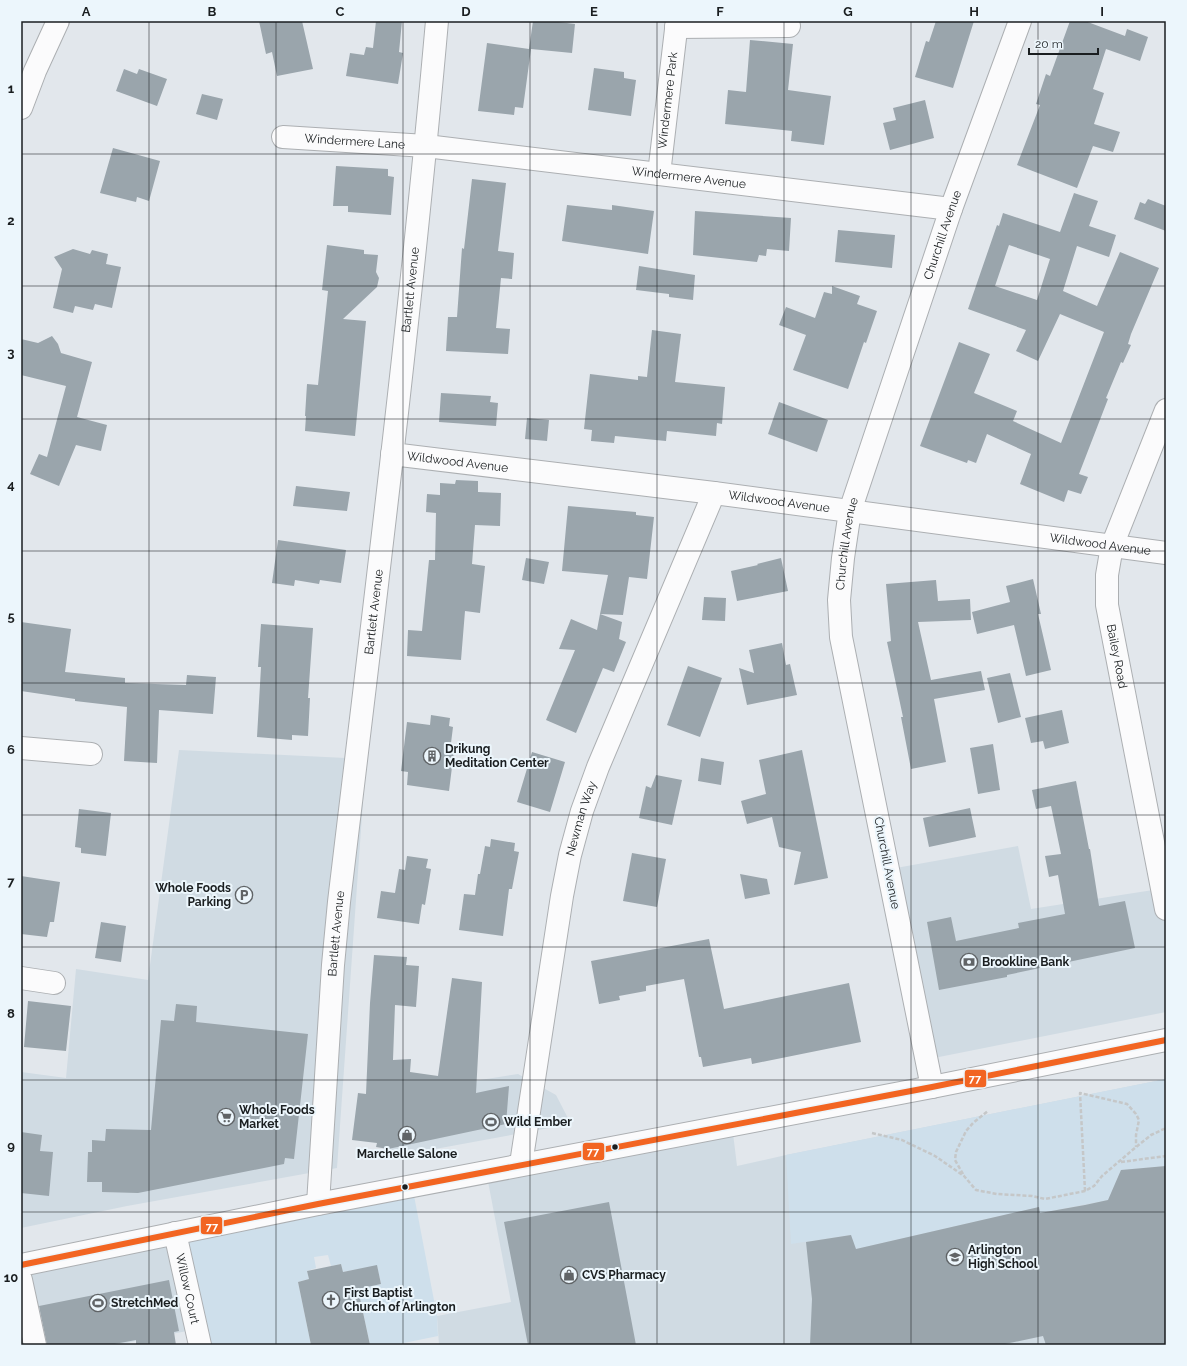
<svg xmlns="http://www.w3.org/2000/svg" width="1187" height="1366" font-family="Raleway,sans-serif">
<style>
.built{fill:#d0dbe3}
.green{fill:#cedfeb}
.building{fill:#9aa5ac;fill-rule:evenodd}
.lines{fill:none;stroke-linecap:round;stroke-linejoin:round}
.minor-casing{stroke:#acafb2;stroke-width:24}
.major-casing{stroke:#acafb2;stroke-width:24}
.path{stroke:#c5c7c8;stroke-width:2.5;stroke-dasharray:4 2;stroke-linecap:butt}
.minor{stroke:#fbfbfc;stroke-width:22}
.major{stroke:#fbfbfc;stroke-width:22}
.bus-1-casing{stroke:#ecf6fc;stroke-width:9}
.bus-1{stroke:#f26522;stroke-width:6}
.grid{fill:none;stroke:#1a1e20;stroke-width:1;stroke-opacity:0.55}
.bus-dot{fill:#1a1e20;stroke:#ecf6fc;stroke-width:1.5}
.labels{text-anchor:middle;stroke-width:4;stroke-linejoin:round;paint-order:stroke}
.street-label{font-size:12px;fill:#1a1e20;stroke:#ecf6fc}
.poi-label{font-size:12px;font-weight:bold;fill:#1a1e20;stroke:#ecf6fc;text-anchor:start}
.line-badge{stroke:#ecf6fc;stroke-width:1.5}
.badge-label{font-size:11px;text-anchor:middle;font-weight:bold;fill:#fff}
.neatline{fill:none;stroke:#1a1e20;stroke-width:1.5}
.grid-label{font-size:13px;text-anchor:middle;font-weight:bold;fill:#1a1e20}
</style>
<rect width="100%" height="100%" fill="#e2e7ec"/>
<path class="built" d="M179,750L366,759L337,1168L127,1206L21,1228V1072L66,1078L76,969L148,980Z
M1018,846L1031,909L1166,888V1012L934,1058L896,868Z
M518,1074L556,1095L571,1124L386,1158L399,1093Z
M1166,1079V1345H439L437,1316L511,1302L486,1171L732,1125L737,1166L786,1155Z
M175,1233L197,1329L116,1345H21V1265Z"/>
<path class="green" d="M1166,1079V1166L1121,1170L1108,1200L1040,1213L1039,1207L856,1249L850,1235L791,1244L786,1155Z
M412,1185L437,1316L438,1336L394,1345H370L358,1289L381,1284L377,1266L343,1272L341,1264L331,1266L328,1255L314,1257L316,1268L307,1271L309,1279L298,1282L311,1345H200L175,1233Z"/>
<path class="building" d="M259,21H302L313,69L277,76L272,52L266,54Z
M376,21H402L399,52L403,53L398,84L346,76L350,53L364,55L366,47L373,48Z
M533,21H550L575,24L572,53L531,49L523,108L515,107L514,115L478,111L487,43L529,49Z
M936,21H974L953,88L915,77L926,41L929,42Z
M1070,21H1085L1125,36L1127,29L1148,37L1140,61L1106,49L1093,89L1104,93L1094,124L1120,132L1113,152L1093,146L1077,188L1017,165L1040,105L1036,104L1046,74L1050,76Z
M750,40L793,44L788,90L831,96L824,145L791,141L792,131L725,124L728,90L746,92Z
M594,68L624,72V78L636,80L631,116L588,110Z
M124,69L137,74L139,69L167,79L157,106L116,91Z
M202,94L223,99L217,120L196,114Z
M925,100L934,138L890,150L883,123L896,120L893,108Z
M113,148L160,161L149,201L137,197L136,202L100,193Z
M336,166L388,169V176L394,177L391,215L348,212V206H333Z
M472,179L506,183L498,251L514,253L512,279L501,278L496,328L510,329L508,354L446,351L448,317H457L462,248L464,249Z
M1074,193L1098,201L1089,226L1116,235L1109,257L1077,246L1063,291L1097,306L1120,252L1159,268L1131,334L1128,344L1131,345L1123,363L1121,362L1106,398L1108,399L1079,474L1088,477L1081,494L1068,490L1064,502L1020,484L1031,454L987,434L976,463L968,460L967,463L920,446L959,342L990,354L974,393L1017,411L1013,421L1061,443L1104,332L1060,314L1038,361L1016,351L1026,330L968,309L997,225L999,226L1003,213L1060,232ZM1009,245L1050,259L1037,300L995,286Z
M1148,199L1166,206V231L1134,219L1140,202L1145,204Z
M567,205L612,210V205L654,211L648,254L562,241Z
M695,211L791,218L789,251L767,249L766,256L759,255L757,262L693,255Z
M838,230L895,235L892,268L835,262Z
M327,245L364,250V254L378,255L376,272L379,278L377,287L343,319L366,321L355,436L305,431L306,416H305L307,384L318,385L328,291L322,290Z
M73,249L90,254L92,250L108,254L106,264L121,267L112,308L95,304L93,310L75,306L73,313L53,308L62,269L54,257Z
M639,266L695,275L693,300L669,297V294L636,290Z
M832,286L860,296L857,304L877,311L866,343L864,342L848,389L793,370L806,335L779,325L786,307L815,318L824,292L832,294Z
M652,330L681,334L675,382L725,387L722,424L717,423L716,436L667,431L666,441L615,436L614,443L591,441L592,430L584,429L590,374L638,380V376L647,377Z
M52,336L58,344L61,353L92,362L77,417L107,425L101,451L76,445L59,486L30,474L39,454L47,457L66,386L21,375V339L38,343Z
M441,393L491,396L490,402L498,403L496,426L439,422Z
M779,402L828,420L817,452L768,434Z
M527,418L549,420L547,441L525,439Z
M456,480L478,481V492L501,493L500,526L475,525L472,564L485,566L480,613L465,611L461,660L407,656L408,630L422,631L429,560H435L436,513L426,512L427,494L440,495V483L455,484Z
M296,486L350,492L347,511L293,506Z
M568,506L636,512V515L654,517L647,579L629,577L623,615L600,614L608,575L562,571Z
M278,540L346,550L341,583L320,580L319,584L295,580L294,586L272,583Z
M526,558L549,562L544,584L522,580Z
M781,558L788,591L737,601L731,571L758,565L757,564Z
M1033,579L1041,614H1038L1051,670L1026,676L1014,625L977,634L972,612L1010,602L1006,586Z
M936,580L938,601L970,599L971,620L918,622L931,680L981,671L985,690L934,699L946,762L911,769L901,717H903L887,642L891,641L886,584Z
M704,597L726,598L725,621L702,620Z
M600,614L622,622L619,639L626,642L614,672L603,668L576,733L546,720L575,650L559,649L571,619L597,630Z
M21,622L71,629L65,672L125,678V683L186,685L187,675L216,677L213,714L159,710L157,763L124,761L127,707L75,701V699L21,691Z
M261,624L313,628L308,698H310L308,736L292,735V740L257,737L261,667H258Z
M782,643L786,665L790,664L797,695L747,705L739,668L754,673L749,650Z
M688,666L722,678L700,737L667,725Z
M1010,673L1021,717L998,723L987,678Z
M1062,710L1069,743L1045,749L1043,741L1031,743L1025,718Z
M431,715L450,718L449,726L453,727L450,751H454L449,791L407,785L408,772L401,771L407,722L430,725Z
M993,744L1000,790L978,794L970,748Z
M802,750L828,878L794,885L801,852L779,847L772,817L747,824L741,801L766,794L759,760Z
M532,752L565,762L550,812L517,802Z
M701,758L724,762L721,785L698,781Z
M656,775L682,780L672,825L639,818L646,786L651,788Z
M1076,781L1089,849H1090L1099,906L1125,901L1135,948L1007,975V977L939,990L927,922L951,917L956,941L1019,928L1018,923L1065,914L1058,875L1049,877L1045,856L1061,854L1051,806L1036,809L1032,790Z
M970,808L976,837L929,847L923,818Z
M79,809L111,813L106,856L81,853V848L75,847Z
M491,839L515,843L514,851L519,852L512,889H509L503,936L459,930L464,894L475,895L478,874H480L485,846L490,847Z
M632,853L666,859L657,907L623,901Z
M407,856L428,859L426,868L431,869L425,905L422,904L419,924L377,918L381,891L395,893L399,869L405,870Z
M740,874L767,879L770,894L745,899Z
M21,876L60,882L54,922H50L47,937L21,934Z
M101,922L126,926L121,962L95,958Z
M709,939L724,1009L849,983L861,1042L752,1064L751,1058L703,1067L701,1057H699L684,979L646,986V991L619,996L620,1000L599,1004L591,961Z
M374,955L407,957L406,965L419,966L416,1007L395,1005L393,1060L411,1059L410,1072L438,1076L452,978L482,982L476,1093L509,1086L506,1124L388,1149L376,1147L377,1143L352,1140L358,1093L366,1094L370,1003Z
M28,1001L71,1006L66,1051L24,1047Z
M176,1004L197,1006L196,1022L308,1034L294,1159L285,1158L284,1164L138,1193L102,1192V1182H87L88,1152H92V1140L105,1141L106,1129L151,1130L161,1020L174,1021Z
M21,1132L42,1135L40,1151L53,1152L49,1196L21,1193Z
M1166,1166V1345H1046L1043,1336L1000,1345H810L812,1299L806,1242L851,1235L856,1249L1039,1207L1040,1213L1085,1205L1108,1200L1121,1170Z
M609,1202L636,1345H528L504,1222Z
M341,1264L343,1272L377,1265L381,1284L358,1289L370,1345H311L298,1282L309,1279L307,1271Z
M169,1280L179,1331L174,1332L176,1345H136V1340L109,1345H47L39,1306Z"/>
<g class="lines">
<defs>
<g id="minor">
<path d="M676,27L789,26"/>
<path d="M21,108L35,71L58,21"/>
<path id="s1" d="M283,137L426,146L951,209"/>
<path id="s2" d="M659,174L677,21"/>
<path id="s3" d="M1166,410L1112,546L1107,575V605L1166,909"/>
<path id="s4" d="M392,454L714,493L1166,553"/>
<path d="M21,748L91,754"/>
<path d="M21,978L54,983"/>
<path id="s5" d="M932,1087L841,637L839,600L843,558L850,511L951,209L1020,21"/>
<path id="s6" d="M521,1164L562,896L570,855L582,811L598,767L714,493"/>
<path id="s7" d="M318,1204L333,965L339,902C374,609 411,315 437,21"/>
<path id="s8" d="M175,1233L200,1345"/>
<path d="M21,1280L35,1345"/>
</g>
<path id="major" d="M21,1265L318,1204L932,1087L1166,1040"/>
</defs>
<use href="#minor" class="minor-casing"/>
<use href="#major" class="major-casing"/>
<path class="path" d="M872,1133L902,1140L935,1156L964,1176L976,1190L997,1194L1032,1196L1045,1199L1085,1191L1094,1186L1102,1176L1136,1147L1151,1135L1166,1128
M1121,1162L1166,1156
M963,1174L955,1160L956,1152L966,1131L973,1123L988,1111
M1085,1191L1080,1093L1127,1104L1136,1114L1139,1120L1136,1135V1147"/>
<use href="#minor" class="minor"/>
<use href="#major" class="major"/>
<defs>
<path id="bus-1" d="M21,1265L318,1204L932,1087L1166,1040"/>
</defs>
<use href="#bus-1" class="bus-1-casing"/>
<use href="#bus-1" class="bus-1"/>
</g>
<path class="grid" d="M149,21V1345M276,21V1345M403,21V1345M530,21V1345M657,21V1345M784,21V1345M911,21V1345M1038,21V1345M21,154H1166M21,286H1166M21,419H1166M21,551H1166M21,683H1166M21,815H1166M21,947H1166M21,1080H1166M21,1212H1166"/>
<defs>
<symbol id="building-ring" viewBox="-11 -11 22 22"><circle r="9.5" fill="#ecf6fc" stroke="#606467" stroke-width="1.5"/><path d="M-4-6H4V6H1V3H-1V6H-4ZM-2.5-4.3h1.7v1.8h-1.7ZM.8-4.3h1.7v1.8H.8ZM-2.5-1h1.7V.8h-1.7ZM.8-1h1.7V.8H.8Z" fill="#606467"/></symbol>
<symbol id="parking-ring" viewBox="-11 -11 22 22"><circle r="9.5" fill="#ecf6fc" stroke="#606467" stroke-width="1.5"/><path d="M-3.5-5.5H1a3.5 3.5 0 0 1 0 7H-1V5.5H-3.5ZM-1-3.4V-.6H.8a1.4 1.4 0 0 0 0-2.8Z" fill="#606467"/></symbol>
<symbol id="bank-ring" viewBox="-11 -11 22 22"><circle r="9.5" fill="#ecf6fc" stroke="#606467" stroke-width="1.5"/><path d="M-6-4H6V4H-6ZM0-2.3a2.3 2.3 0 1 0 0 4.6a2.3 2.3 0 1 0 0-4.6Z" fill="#606467"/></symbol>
<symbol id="supermarket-ring" viewBox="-11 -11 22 22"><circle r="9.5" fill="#ecf6fc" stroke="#606467" stroke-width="1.5"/><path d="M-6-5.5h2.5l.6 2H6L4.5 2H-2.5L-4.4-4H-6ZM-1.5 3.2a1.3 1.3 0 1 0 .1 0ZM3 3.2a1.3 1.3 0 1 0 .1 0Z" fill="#606467"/></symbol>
<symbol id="stadium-ring" viewBox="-11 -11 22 22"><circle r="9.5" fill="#ecf6fc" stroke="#606467" stroke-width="1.5"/><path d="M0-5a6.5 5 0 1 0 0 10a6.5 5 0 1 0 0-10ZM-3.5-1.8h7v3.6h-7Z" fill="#606467"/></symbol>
<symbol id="shop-ring" viewBox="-11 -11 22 22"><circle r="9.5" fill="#ecf6fc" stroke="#606467" stroke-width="1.5"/><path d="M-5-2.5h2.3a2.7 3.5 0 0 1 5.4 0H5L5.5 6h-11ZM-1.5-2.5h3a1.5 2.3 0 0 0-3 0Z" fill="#606467"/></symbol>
<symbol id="school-ring" viewBox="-11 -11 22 22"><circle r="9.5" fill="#ecf6fc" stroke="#606467" stroke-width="1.5"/><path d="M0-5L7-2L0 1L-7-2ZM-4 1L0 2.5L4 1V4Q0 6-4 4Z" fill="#606467"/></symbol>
<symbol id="church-ring" viewBox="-11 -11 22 22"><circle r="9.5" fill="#ecf6fc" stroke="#606467" stroke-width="1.5"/><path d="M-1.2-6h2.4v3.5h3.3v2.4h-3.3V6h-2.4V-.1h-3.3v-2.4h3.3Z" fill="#606467"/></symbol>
</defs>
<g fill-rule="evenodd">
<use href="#building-ring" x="422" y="746" width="20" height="20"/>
<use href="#parking-ring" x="234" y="885" width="20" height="20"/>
<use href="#bank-ring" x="959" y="952" width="20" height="20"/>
<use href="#supermarket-ring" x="216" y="1107" width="20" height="20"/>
<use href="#stadium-ring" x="481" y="1112" width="20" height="20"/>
<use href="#shop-ring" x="397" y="1125" width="20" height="20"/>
<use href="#school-ring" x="945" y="1247" width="20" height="20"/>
<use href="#shop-ring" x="559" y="1265" width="20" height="20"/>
<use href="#church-ring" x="321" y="1290" width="20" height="20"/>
<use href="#stadium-ring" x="88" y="1293" width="20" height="20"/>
</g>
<g class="bus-dot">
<circle cx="615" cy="1147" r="3.5"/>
<circle cx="405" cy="1187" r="3.5"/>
</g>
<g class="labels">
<g class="street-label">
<text dy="4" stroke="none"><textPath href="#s2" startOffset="74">Windermere Park</textPath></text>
<text dy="4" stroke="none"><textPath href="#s1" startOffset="72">Windermere Lane</textPath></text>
<text dy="4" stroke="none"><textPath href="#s1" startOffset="408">Windermere Avenue</textPath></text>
<text dy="4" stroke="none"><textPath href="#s5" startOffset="877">Churchill Avenue</textPath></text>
<text dy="4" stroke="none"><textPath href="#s7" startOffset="919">Bartlett Avenue</textPath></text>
<text dy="4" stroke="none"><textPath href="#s4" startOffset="66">Wildwood Avenue</textPath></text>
<text dy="4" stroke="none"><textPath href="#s4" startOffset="390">Wildwood Avenue</textPath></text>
<text dy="4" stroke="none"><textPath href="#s5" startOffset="553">Churchill Avenue</textPath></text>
<text dy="4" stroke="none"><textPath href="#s4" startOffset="714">Wildwood Avenue</textPath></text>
<text dy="4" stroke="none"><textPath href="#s7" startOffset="595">Bartlett Avenue</textPath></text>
<text dy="4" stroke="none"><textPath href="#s3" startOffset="258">Bailey Road</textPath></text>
<text dy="4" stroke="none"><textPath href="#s6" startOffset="351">Newman Way</textPath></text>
<text transform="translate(887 863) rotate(79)" y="4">Churchill Avenue</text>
<text dy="4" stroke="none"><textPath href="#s7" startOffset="271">Bartlett Avenue</textPath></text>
<text dy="4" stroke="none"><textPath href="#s8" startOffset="57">Willow Court</textPath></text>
</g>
<g class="poi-label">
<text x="445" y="753">Drikung<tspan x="445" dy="14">Meditation Center</tspan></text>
<text x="231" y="892" text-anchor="end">Whole Foods<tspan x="231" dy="14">Parking</tspan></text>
<text x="982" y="966">Brookline Bank</text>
<text x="239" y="1114">Whole Foods<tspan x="239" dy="14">Market</tspan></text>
<text x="504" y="1126">Wild Ember</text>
<text x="407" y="1158" text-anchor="middle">Marchelle Salone</text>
<text x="968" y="1254">Arlington<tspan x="968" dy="14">High School</tspan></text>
<text x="582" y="1279">CVS Pharmacy</text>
<text x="344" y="1297">First Baptist<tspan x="344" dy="14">Church of Arlington</tspan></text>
<text x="111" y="1307">StretchMed</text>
</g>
</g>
<g class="line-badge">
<rect x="964" y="1069" width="23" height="19" rx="4" fill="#f26522"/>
<rect x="582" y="1142" width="23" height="19" rx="4" fill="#f26522"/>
<rect x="200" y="1216" width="23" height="19" rx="4" fill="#f26522"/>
</g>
<g class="badge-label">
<text x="975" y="1082">77</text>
<text x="593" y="1155">77</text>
<text x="212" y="1230">77</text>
</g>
<rect width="1187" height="1366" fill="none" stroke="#ecf6fc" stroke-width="44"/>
<path d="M1029 48v6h69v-6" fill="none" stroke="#1a1e20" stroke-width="2"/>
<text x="1035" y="48" font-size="12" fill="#1a1e20" stroke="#ecf6fc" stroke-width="3" paint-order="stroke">20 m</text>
<rect x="22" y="22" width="1143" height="1322" class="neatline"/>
<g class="grid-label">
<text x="86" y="16">A</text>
<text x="212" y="16">B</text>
<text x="340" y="16">C</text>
<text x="466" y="16">D</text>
<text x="594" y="16">E</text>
<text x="720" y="16">F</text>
<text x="848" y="16">G</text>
<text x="974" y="16">H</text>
<text x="1102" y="16">I</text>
<text x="11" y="93">1</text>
<text x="11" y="225">2</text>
<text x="11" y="357">3</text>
<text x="11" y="489">4</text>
<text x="11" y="621">5</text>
<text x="11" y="754">6</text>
<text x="11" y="886">7</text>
<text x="11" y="1018">8</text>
<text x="11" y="1150">9</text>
<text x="11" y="1282">10</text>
</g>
</svg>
